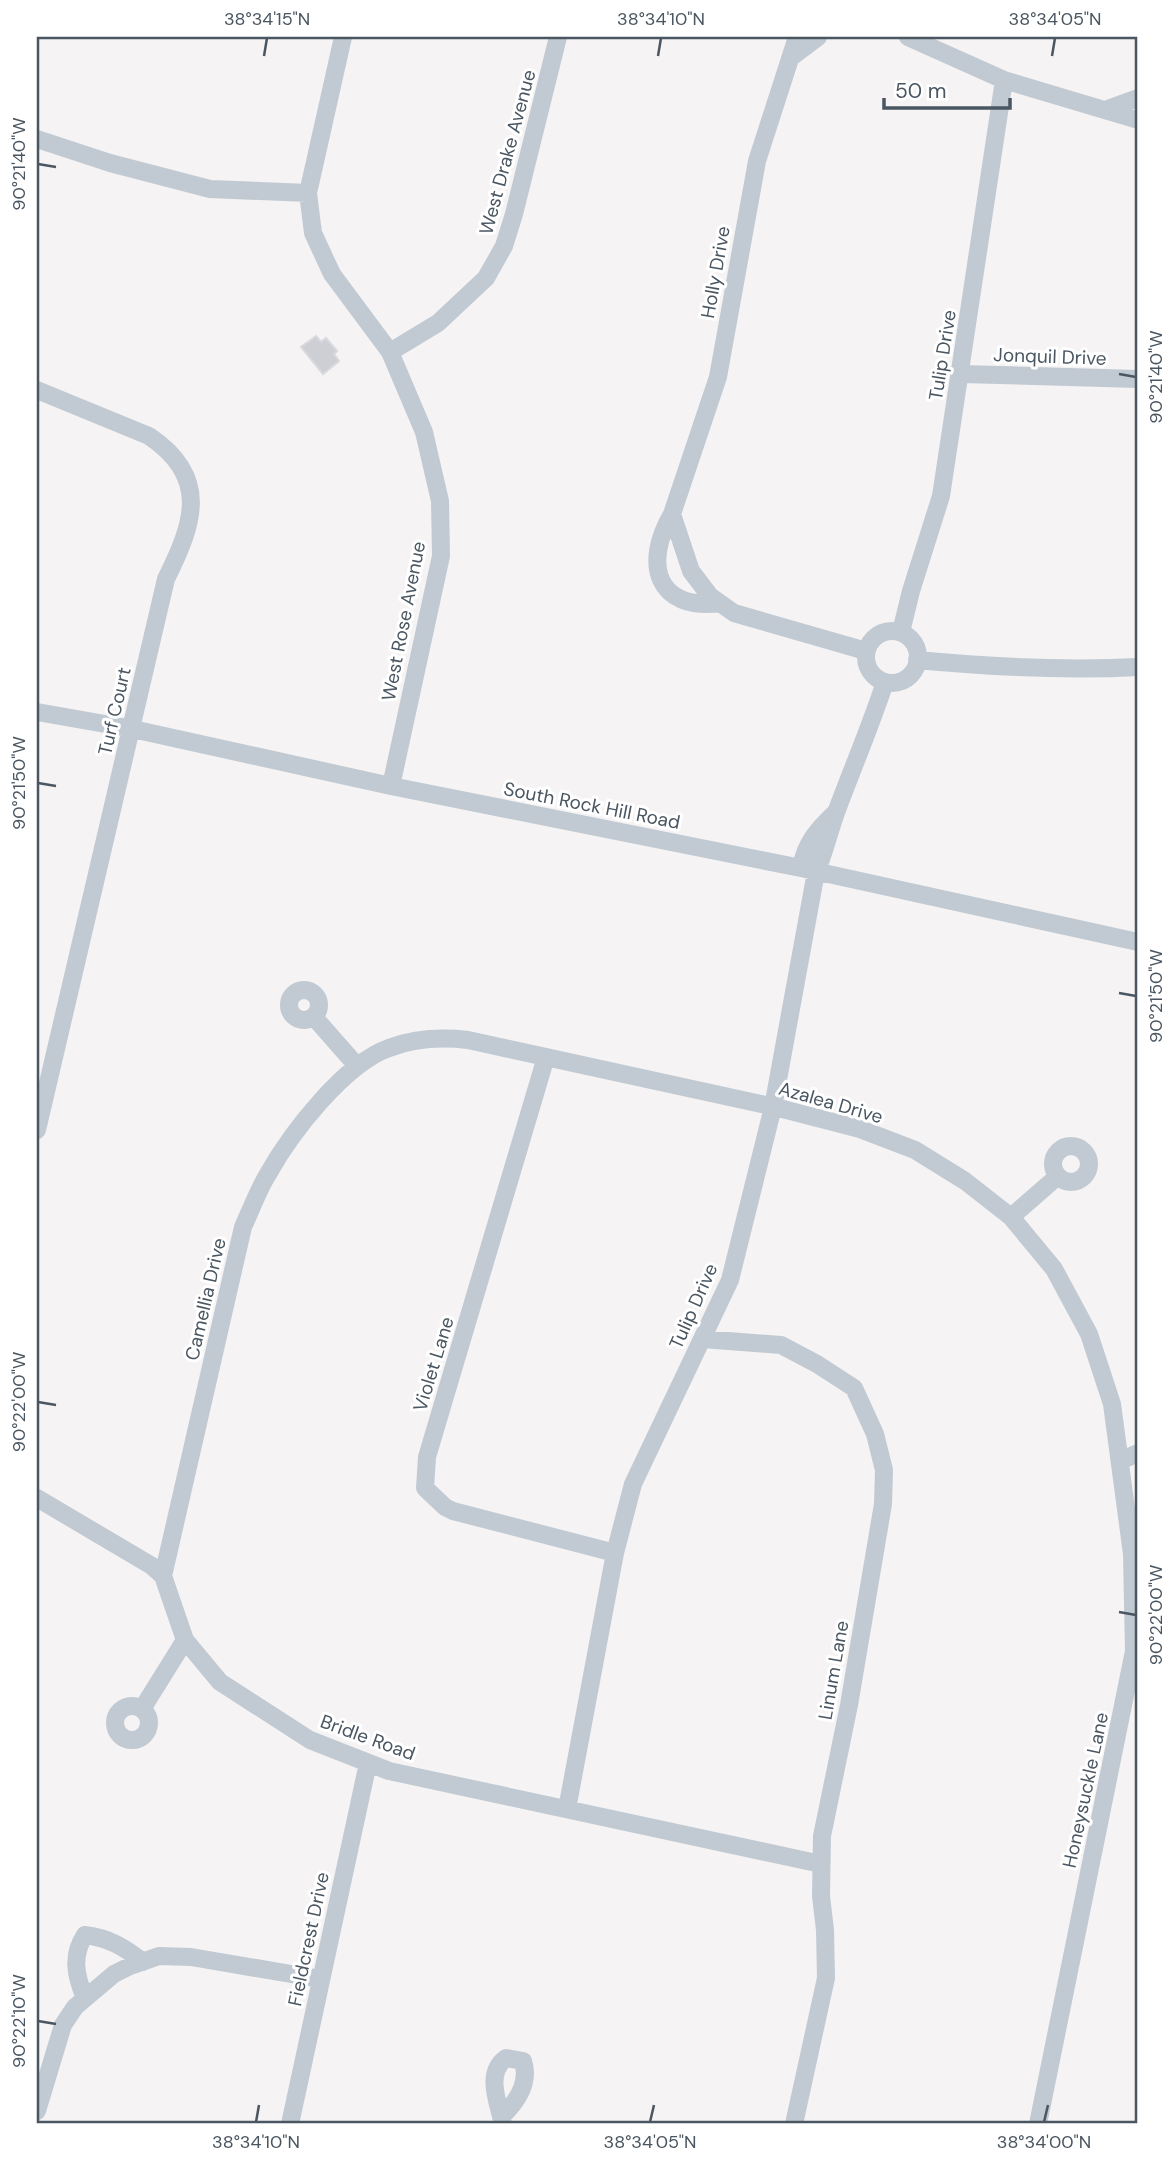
<svg xmlns="http://www.w3.org/2000/svg" width="1175" height="2161" font-family="'DM Sans',sans-serif">
<style>
.building{fill:#cdcfd5;stroke:#d7d9de;stroke-width:2}
.lines{fill:none;stroke-linecap:round;stroke-linejoin:round}
.minor{stroke:#c1cad2;stroke-width:18}
.ticks{fill:none;stroke:#4a5661;stroke-width:2.5}
.labels{text-anchor:middle;stroke-width:6;stroke-linejoin:round;paint-order:stroke}
.street-label{font-size:19px;fill:#4a5661;stroke:#fff}
.neatline{fill:none;stroke:#4a5661;stroke-width:2.5}
.ticks-label{font-size:18px;text-anchor:middle;fill:#4a5661}
</style>
<rect width="100%" height="100%" fill="#f5f3f3"/>
<path class="building" d="M316,336L321,342L326,338L337,351L334,354L339,361L323,374L301,347Z"/>
<g class="lines">
<path class="minor" d="M343,37L308,193L313,233L332,274L390,352L424,432L440,501L441,556L391,786
M797,37L757,161L718,377L672,514L691,571L710,596L734,613L866,651
M908,37L1004,80L1138,120
M790,58L818,37
M1108,109L1138,98
M37,139L110,163L210,189L308,193
M390,352L438,323L486,278L504,246L514,214L558,37
M961,374L1138,379
M37,390L149,436C210,477 194,523 166,579L37,1130
M672,514C643,563 656,611 720,603
M866 657a26 26 0 1 1 52 0a26 26 0 1 1-52 0Z
M901,632L911,591L941,496L1004,80
M917,660C991,667 1064,671 1138,667
M37,712L128,728L391,786L801,868L1138,942
M801,868C805,843 818,829 836,812
M289 1005a15 15 0 1 1 30 0a15 15 0 1 1-30 0Z
M314,1017L357,1066
M546,1057L427,1457L425,1488L445,1507L453,1511L615,1553
M1053 1164a18 18 0 1 1 36 0a18 18 0 1 1-36 0Z
M1011,1217L1058,1176
M702,1339L781,1345L817,1364L854,1388L875,1434L884,1470L883,1504L849,1705L822,1836L821,1896L825,1930L826,1978L794,2124
M1120,1461L1138,1453
M37,1498L152,1566L163,1576L185,1640L220,1682L310,1740L389,1771L821,1864
M163,1576L243,1227C251,1210 258,1190 268,1174C291,1133 344,1064 389,1048C415,1038 441,1037 468,1040L775,1107L860,1129L915,1150L965,1181L1011,1217L1054,1269L1089,1334L1112,1404L1132,1554L1134,1651L1038,2124
M115 1723a17 17 0 1 1 34 0a17 17 0 1 1-34 0Z
M142,1709L185,1640
M567,1809L615,1553L633,1484L730,1280L773,1107L816,872C825,852 829,831 837,810C853,767 871,725 885,682
M85,1998C76,1977 71,1956 85,1935C109,1938 124,1947 143,1962
M37,2111L63,2025L75,2007L114,1974L130,1966L159,1956L191,1957L320,1979
M501,2117C517,2102 530,2083 523,2061L506,2058C485,2073 498,2102 503,2124
M290,2124L368,1763"/>
</g>
<path class="ticks" d="M264,56L267,38M658,56L661,38M1052,56L1055,38M38,164L56,167M1119,374L1136,377M38,783L56,786M1119,993L1136,996M38,1402L56,1405M1119,1612L1136,1615M38,2021L56,2024M256,2122L259,2105M650,2122L654,2105M1044,2122L1048,2105"/>
<g class="labels">
<g class="street-label">
<text transform="translate(507 152) rotate(-75)" y="7">West Drake Avenue</text>
<text transform="translate(715 272) rotate(-80)" y="7">Holly Drive</text>
<text transform="translate(942 355) rotate(-81)" y="7">Tulip Drive</text>
<text transform="translate(1050 356) rotate(2)" y="7">Jonquil Drive</text>
<text transform="translate(403 621) rotate(-79)" y="7">West Rose Avenue</text>
<text transform="translate(114 711) rotate(-77)" y="7">Turf Court</text>
<text transform="translate(592 805) rotate(11)" y="7">South Rock Hill Road</text>
<text transform="translate(831 1102) rotate(16)" y="7">Azalea Drive</text>
<text transform="translate(205 1299) rotate(-77)" y="7">Camellia Drive</text>
<text transform="translate(693 1306) rotate(-66)" y="7">Tulip Drive</text>
<text transform="translate(433 1364) rotate(-73)" y="7">Violet Lane</text>
<text transform="translate(833 1670) rotate(-80)" y="7">Linum Lane</text>
<text transform="translate(368 1737) rotate(20)" y="7">Bridle Road</text>
<text transform="translate(1085 1790) rotate(-78)" y="7">Honeysuckle Lane</text>
<text transform="translate(308 1939) rotate(-78)" y="7">Fieldcrest Drive</text>
</g>
</g>
<rect width="1175" height="2161" fill="none" stroke="#ffffff" stroke-width="77"/>
<path d="M884 98v10h126v-10" fill="none" stroke="#4a5661" stroke-width="3.5"/>
<text x="895" y="98" font-size="21" fill="#4a5661" stroke="#ffffff" stroke-width="5" paint-order="stroke">50 m</text>
<rect x="38" y="38" width="1098" height="2084" class="neatline"/>
<g class="ticks-label">
<text x="267" y="25">38°34'15"N</text>
<text x="661" y="25">38°34'10"N</text>
<text x="1055" y="25">38°34'05"N</text>
<text transform="translate(19 164) rotate(-90)" y="6">90°21'40"W</text>
<text transform="translate(1156 377) rotate(-90)" y="6">90°21'40"W</text>
<text transform="translate(19 783) rotate(-90)" y="6">90°21'50"W</text>
<text transform="translate(1156 996) rotate(-90)" y="6">90°21'50"W</text>
<text transform="translate(19 1402) rotate(-90)" y="6">90°22'00"W</text>
<text transform="translate(1156 1615) rotate(-90)" y="6">90°22'00"W</text>
<text transform="translate(19 2021) rotate(-90)" y="6">90°22'10"W</text>
<text x="256" y="2148">38°34'10"N</text>
<text x="650" y="2148">38°34'05"N</text>
<text x="1044" y="2148">38°34'00"N</text>
</g>
</svg>
